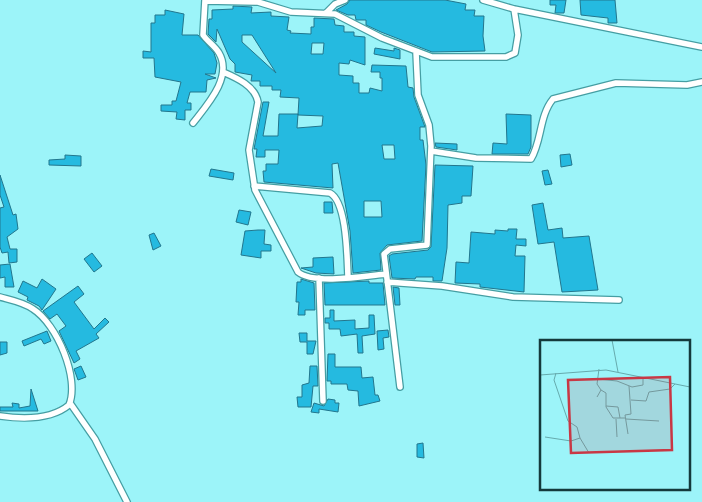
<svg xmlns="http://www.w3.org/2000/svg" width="702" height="502" font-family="Montserrat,sans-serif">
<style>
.building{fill:#25bae0;stroke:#22768d;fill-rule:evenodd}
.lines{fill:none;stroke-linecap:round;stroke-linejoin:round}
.street-casing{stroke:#459ea3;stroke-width:8}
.street{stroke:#fff;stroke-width:5.5}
.inset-road{fill:none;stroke:#66aaad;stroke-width:1}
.view{fill:#c83845;fill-opacity:0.15;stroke:#c83845;stroke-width:2.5}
.inset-edge{fill:none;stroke:#143a3c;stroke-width:2.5}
</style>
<rect width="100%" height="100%" fill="#9cf4f9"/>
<path class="building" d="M350,0H445L466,4L465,10H475L474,16H484L483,36L485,51L432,52L381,32L366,25V20H356L355,15H348L336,10L347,4Z
M550,0H566L564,13H555L556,5H550Z
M580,0H615L617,23H608V18L581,15Z
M233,6L252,7L251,13L271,12V16L289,17L287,30L291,31L290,33L311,34V27H314V18L334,19L335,25L344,26V32H354V36L365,37V65L350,60L349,64L339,63V75L353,76V83H359V93H369L370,88L382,91V78H380V72H371L372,65L406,66L408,87L413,88L414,97L425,127H420V140H423L426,165L422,241L387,245L380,253L381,270L353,273L350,231L338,163L332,164L333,188L264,182L263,171H266V164H278L279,150H265V157H256L257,149H254L263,102H269L263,136H278L279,114H298L297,128L322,126L323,116L298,115L299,98L280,97L281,90H272V86H260V81H251L252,75L235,72V64L230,59L217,29L216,42L208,34L209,19H212V10L233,9ZM242,35H252L276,73L242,42ZM312,43H324L323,54H311ZM382,145H394L395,159H384ZM364,201H381L382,217H364Z
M165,10L184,14L182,35H198L214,53L217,63L215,74H205L216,78L207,80L206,92H190L187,103H191V110H185V120L176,119L177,112L161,111V105H172V101H176L181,82L155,77L154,58H143V51L151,52V23H155V15H165Z
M375,48L394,51V48L400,50V59L374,54Z
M506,114L531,115V147L528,154H492L493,143L507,144Z
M435,143L457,144V150L436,147Z
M570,154L572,165L561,167L560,155Z
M65,155L81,156V166L49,165V160L65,159Z
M435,165L473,166L471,196H462V203L448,205L447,248L442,281H433V277H416L415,279L392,278L389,256L392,254L428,250L431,247Z
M211,169L234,173L233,180L209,176Z
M548,170L552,184L545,185L542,171Z
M0,175L13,215L16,214L18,229L7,237L10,249H17V262L9,263L8,252L2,253L0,247V208L4,207L0,195Z
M324,202H332L333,213H324Z
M543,203L548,230L562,228L563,238L589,236L598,290L562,292L554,242L538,244L532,205Z
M239,210L251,212L248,225L236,222Z
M508,229H517L516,239H526V246L516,245L515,256H525L524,292L480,287V284L455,283L456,262L469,263L471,232L495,234V230L508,231Z
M258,230H265L264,244L271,245V251H261V258L241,255L245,231Z
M154,233L161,246L153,250L149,235Z
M92,253L102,266L94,272L84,259Z
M333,257L334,274L316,273L301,268L313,267V258Z
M10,264L14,287H5V277L0,278V265Z
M42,279L56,289L42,310L39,306L27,300L28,297L18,292L23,281L37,288Z
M301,279L314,283L315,310H305V315H298L299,302H296L297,282H301Z
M369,281V283H383L385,305H325L324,283Z
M78,286L84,294L74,302L94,329L105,318L109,322L96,334L99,338L76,351L80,359L74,363L59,331L66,326L57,314L50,319L43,311Z
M393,287L399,288L400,305H395Z
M330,310H334V321L355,320V329L369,328V315H374L375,334L362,336L363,353H358L357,334L341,336L340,329H329V323H325V318H330Z
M388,330L389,337L383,338L384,349L378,350L377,331Z
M47,331L51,341L44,344L41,339L24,346L22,341Z
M299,333H307V341H316L313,354H307V342H300Z
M0,342H7V353L0,355Z
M328,354H335V367H361L362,378L373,377L375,395H378L380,401L359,406L358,391L348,390L347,384H331V381H327Z
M81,366L86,377L78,380L74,369Z
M310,366H317L318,386H313L311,407H298L297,397H302V385L309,383Z
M31,389L38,411H0V407H13L12,403L19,404V408L30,406Z
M328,399L335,400V403H339L338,412L319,409V413L311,412L314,403L324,406Z
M423,443L424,458L417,457V444Z"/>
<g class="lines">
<defs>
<path id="street" d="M483,0L514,9L702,47
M205,1L258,2L291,12L335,14L382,38L432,57H506L515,53L518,35L514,9
M326,13L335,4L345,0
M223,72C237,78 255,86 258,102L249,150L255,190L298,272C313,285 366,276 386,274
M193,123C207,105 233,77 219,53C215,46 208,42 203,35L205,0
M431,151L476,158L531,159C542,141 539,116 553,99L616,83L687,85L702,82
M254,186L330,193C347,202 347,258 348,277
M319,278L323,401
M387,282L442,286L513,297L619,300
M0,297C11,300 23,302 33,309C57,324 80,379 69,405C51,420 21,419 0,416
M400,387L384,254L390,249L427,245L431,146L429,125L418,95L416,52
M70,403L95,439L127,502"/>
</defs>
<use href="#street" class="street-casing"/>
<use href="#street" class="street"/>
</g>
<g transform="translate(540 340)">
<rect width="150" height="150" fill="#9cf4f9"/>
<path class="inset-road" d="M72,0L78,32M0,35L66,30L150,47M58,39L77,41L92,47L103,45V39M61,50L66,53V67L73,78H85M57,57L61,50L57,44L59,29M91,60L106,61L109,52L130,49L135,44M66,66L78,67L80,78M76,79L77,97M86,79L119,81M88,94L85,75L91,74L89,46M5,97L31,101L40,98L37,87L28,81L14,40L16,33M40,98L49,113"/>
<path class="view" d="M130,37L132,110L31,113L28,40Z"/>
<rect width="150" height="150" class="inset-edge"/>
</g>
</svg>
